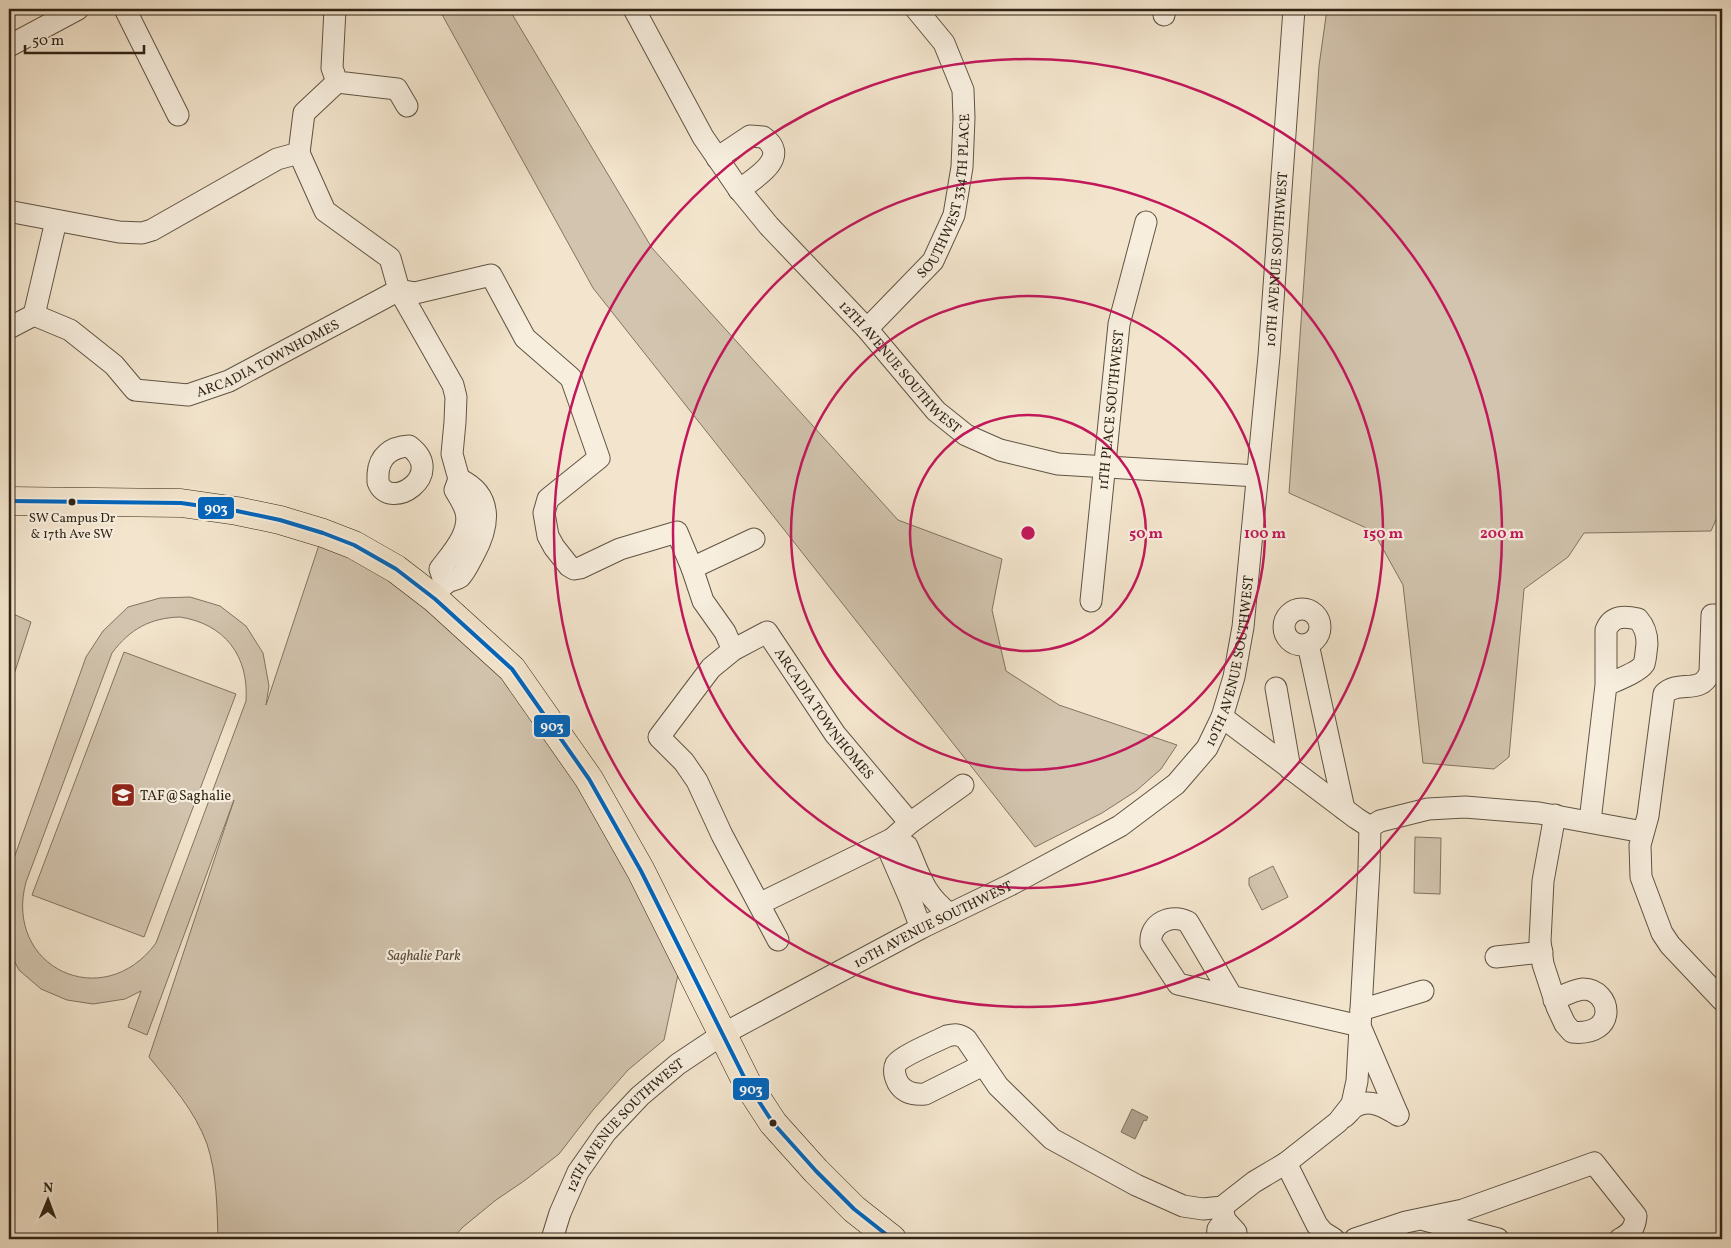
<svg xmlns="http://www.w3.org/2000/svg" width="1731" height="1248" font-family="Vollkorn,serif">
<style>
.green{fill:#d2c4ae;stroke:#807462;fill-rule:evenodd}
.water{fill:#b0a38e;stroke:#7c705e}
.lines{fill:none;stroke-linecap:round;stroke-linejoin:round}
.minor-casing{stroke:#605443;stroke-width:23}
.major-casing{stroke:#2f2315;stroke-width:29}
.minor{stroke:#f7eede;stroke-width:21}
.major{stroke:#f3e5cd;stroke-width:28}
.bus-1-casing{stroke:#f7eede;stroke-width:8}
.bus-1{stroke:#0065bd;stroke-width:4}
.ring{fill:none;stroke:#c2185b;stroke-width:2.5}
.bus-dot{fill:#2f2315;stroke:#f7eede;stroke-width:2}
.labels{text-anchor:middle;stroke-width:4.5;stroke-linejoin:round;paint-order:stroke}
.bus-label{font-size:13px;fill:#2f2315;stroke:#f7eede}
.street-label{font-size:14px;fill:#2f2315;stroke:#f7eede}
.poi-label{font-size:14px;fill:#2f2315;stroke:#f7eede;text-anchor:start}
.park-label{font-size:14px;font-style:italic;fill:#584b3b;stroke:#f7eede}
.centre{fill:#c2185b;stroke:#f7eede;stroke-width:2.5}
.ring-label{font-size:15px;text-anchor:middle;font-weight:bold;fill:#c2185b;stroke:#f7eede;stroke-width:4.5;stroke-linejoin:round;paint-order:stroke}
.line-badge{stroke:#f7eede;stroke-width:2}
.badge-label{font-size:14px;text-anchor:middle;font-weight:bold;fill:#fff}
</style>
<rect width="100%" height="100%" fill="#f3e5cd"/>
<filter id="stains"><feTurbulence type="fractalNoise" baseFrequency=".004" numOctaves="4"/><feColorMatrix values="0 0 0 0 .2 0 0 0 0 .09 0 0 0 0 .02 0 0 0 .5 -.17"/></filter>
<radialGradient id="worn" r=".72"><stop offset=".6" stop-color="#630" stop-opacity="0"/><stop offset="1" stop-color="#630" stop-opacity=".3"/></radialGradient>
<path class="green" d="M439,9H509L652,248L898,520L1002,559L992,610L1006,671L1059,705L1177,745L1161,769L1136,791L1102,813L1035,847L593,288Z
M1327,9H1722L1721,508L1711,531L1584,533L1568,557L1524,589L1509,757L1494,769L1423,763L1403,585L1373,531L1289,493L1319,66Z
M323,533L512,669L682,956L664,1040L628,1070L593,1110L559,1154L524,1181L496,1200L463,1227L452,1239H218C217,1208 217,1174 207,1144C195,1111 171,1084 149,1057L234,800L147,1035L128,1027L141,991L125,999L93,1004L67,1000L41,989L19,970L9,951V872L86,657L103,631L128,607L160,598L190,597L220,606L246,626L263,653L269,686L266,705ZM180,617C225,624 249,656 246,701L156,943C103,1015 3,967 26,882L112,653C130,629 150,618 180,617Z
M9,612L31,622L9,690Z
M124,652L236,694L144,937L32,895Z
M1415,837L1441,838L1440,894L1414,893Z
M1273,866L1288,897L1262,910L1249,885V878Z"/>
<path class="water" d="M1132,1109L1148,1117L1146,1121L1144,1120L1135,1139L1121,1132Z"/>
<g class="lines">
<defs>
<g id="minor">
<path d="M125,9L178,115"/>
<path d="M335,9L332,68L337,82L397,89L407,106"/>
<path id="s1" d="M634,9L703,137L738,188L769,226L867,329L936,411L966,435L1000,450L1058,464L1257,476"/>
<path d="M1164,15L1165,9"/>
<path d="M9,46L78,9"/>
<path d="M299,153L325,211L390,258L399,290L453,385L456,397L455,422L452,454L459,479"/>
<path d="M717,158L750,136L763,137C792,157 755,178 739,190"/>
<path d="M13,212L119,232L142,233L152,230L277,159L299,153L304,113L337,82"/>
<path id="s2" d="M34,315L70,330L114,365L135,390L188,395L229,381L399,290L415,293L491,275L525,338L571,378L599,458L548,499L544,513L548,536L554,547L569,566L574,569L580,568L620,549L677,532L692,568L703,601L725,632L733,650"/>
<path d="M9,328L34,315L56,221"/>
<path id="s3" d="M867,329L933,261L954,215L962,167L964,118L963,90L944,43L916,9"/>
<path d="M409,446C448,475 389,513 378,482C378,482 378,475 378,474C379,456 391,447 409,446Z"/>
<path d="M692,568L754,539"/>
<path d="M445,584L440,569C452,553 471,533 466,512C464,504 459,497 455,490L459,479"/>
<path d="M435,599C438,594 441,586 446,583C450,580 456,580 460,577C466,571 470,561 474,554C490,525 493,495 459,479"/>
<path id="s4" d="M1091,601L1119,324L1146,222"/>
<circle cx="1302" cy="627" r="18"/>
<path d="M1722,615H1712L1710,672C1701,696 1679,679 1664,694L1648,816L1640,845L1641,877L1662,933L1670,945L1722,1000"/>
<path d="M1308,644L1344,809"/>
<path d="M1276,688L1290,769"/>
<path d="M1222,717L1356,818L1370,827"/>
<path d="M1590,821L1606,685V630C1612,615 1625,616 1638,619C1645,627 1647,634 1647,644C1646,650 1646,658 1644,664C1639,672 1615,681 1606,685"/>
<path d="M759,904L892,839L910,823L963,785"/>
<path d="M921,928L910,899L890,853L892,839L907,846C920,875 923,894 950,914"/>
<path id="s5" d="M778,940L722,835L697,781L684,762L659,737L711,668L733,650L767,632L835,734L910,823"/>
<path d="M1496,957L1542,952"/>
<path d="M1231,995L1188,922C1172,913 1149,923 1151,943L1178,984L1360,1026L1398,1115"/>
<path d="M1554,1000C1563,996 1573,990 1583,989C1612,989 1619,1037 1572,1032L1565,1024L1557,1007L1543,964L1540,941L1543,881L1555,815"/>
<path d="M1361,1010L1423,991"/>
<path d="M983,1065L925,1094C914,1095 904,1093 898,1083C895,1077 893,1070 896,1064C901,1056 937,1041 947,1036C955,1034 959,1034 966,1039L998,1086L1052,1139L1136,1185L1183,1206L1203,1209L1222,1207L1254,1182L1286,1163L1338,1122L1352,1104L1357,1081L1369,867L1370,827L1380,821L1428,809L1465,807L1539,813L1643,832"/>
<path d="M1344,1117C1348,1114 1352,1108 1356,1106C1371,1098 1386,1108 1398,1115"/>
<path d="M1286,1163L1317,1225L1323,1232L1334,1239"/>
<path d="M1222,1207L1225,1220L1236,1232V1239"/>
<path d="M1425,1220L1498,1239"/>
<path id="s6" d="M552,1239L560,1213L578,1172L606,1132L640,1096L678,1064L723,1034L921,928L1010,885L1120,826L1176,784L1207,748L1222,717L1234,677L1243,627L1269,356L1294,9"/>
<path d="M1217,1239L1218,1229L1225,1220"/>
<path d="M1355,1239L1406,1222L1463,1210L1594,1163L1636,1216C1635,1228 1631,1233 1620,1239"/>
</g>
<path id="major" d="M9,501L181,503L237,511L280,520L323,533L354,545L396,569L435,599L512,669L589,779L641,871L747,1083L773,1123L816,1171L854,1209L892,1239"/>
</defs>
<use href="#minor" class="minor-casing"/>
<use href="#major" class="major-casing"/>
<use href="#minor" class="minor"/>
<use href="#major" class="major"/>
<defs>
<path id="bus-1" d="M9,501L181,503L237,511L280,520L323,533L354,545L396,569L435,599L512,669L589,779L641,871L747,1083L773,1123L816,1171L854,1209L892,1239"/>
</defs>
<use href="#bus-1" class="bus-1-casing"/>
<use href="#bus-1" class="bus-1"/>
</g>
<g class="ring">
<circle cx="1028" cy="533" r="118"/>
<circle cx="1028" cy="533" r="237"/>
<circle cx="1028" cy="533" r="355"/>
<circle cx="1028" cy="533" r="474"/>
</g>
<defs>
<symbol id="school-square" viewBox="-11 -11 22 22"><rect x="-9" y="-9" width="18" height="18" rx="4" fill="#8f2418" stroke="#f7eede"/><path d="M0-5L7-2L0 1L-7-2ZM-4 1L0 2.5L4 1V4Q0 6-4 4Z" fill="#fff"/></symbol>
</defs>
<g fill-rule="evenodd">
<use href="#school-square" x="109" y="781" width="28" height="28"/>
</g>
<g class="bus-dot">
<circle cx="72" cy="502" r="4.5"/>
<circle cx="773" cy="1123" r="4.5"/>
</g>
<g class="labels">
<g class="bus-label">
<text x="72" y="522">SW Campus Dr<tspan x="72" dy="16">&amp; 17th Ave SW</tspan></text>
</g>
<g class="street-label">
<text dy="5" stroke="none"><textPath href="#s3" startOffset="161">SOUTHWEST 334TH PLACE</textPath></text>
<text dy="5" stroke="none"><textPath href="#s6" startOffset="1336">10TH AVENUE SOUTHWEST</textPath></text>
<text dy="5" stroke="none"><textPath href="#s2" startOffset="269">ARCADIA TOWNHOMES</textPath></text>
<text dy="5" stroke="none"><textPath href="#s1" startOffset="449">12TH AVENUE SOUTHWEST</textPath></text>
<text dy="5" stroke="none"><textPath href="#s4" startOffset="192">11TH PLACE SOUTHWEST</textPath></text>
<text dy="5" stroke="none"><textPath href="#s6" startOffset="931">10TH AVENUE SOUTHWEST</textPath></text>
<text dy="5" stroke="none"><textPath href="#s5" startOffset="490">ARCADIA TOWNHOMES</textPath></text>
<text dy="5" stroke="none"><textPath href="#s6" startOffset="511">10TH AVENUE SOUTHWEST</textPath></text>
<text dy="5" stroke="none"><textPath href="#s6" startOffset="138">12TH AVENUE SOUTHWEST</textPath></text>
</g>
<g class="poi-label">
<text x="140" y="800">TAF@Saghalie</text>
</g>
<g class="park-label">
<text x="424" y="960">Saghalie Park</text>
</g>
</g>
<circle cx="1028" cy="533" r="8" class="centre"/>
<g class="ring-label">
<text x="1146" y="538">50 m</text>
<text x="1265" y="538">100 m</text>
<text x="1383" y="538">150 m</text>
<text x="1502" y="538">200 m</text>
</g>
<g class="line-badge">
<rect x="197" y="496" width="38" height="24" rx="5" fill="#0065bd"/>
<rect x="533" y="714" width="38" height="24" rx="5" fill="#0065bd"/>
<rect x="732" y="1077" width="38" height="24" rx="5" fill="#0065bd"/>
</g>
<g class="badge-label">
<text x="216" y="513">903</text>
<text x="552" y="731">903</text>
<text x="751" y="1094">903</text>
</g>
<rect width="1731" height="1248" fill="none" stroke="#f3e5cd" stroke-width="30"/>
<rect x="10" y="10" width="1711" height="1228" fill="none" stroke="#2f2315" stroke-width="2.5"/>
<rect x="15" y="15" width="1701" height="1218" fill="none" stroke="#2f2315"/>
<g transform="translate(48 1200) rotate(1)" stroke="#f7eede" stroke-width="4" paint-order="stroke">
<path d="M0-4L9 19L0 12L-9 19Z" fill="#2f2315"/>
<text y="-8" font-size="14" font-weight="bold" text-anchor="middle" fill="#2f2315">N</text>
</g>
<path d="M25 45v8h119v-8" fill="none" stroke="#2f2315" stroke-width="2.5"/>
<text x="32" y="45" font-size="15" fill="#2f2315" stroke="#f7eede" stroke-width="4" paint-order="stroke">50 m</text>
<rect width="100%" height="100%" filter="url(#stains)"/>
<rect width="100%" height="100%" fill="url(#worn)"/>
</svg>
